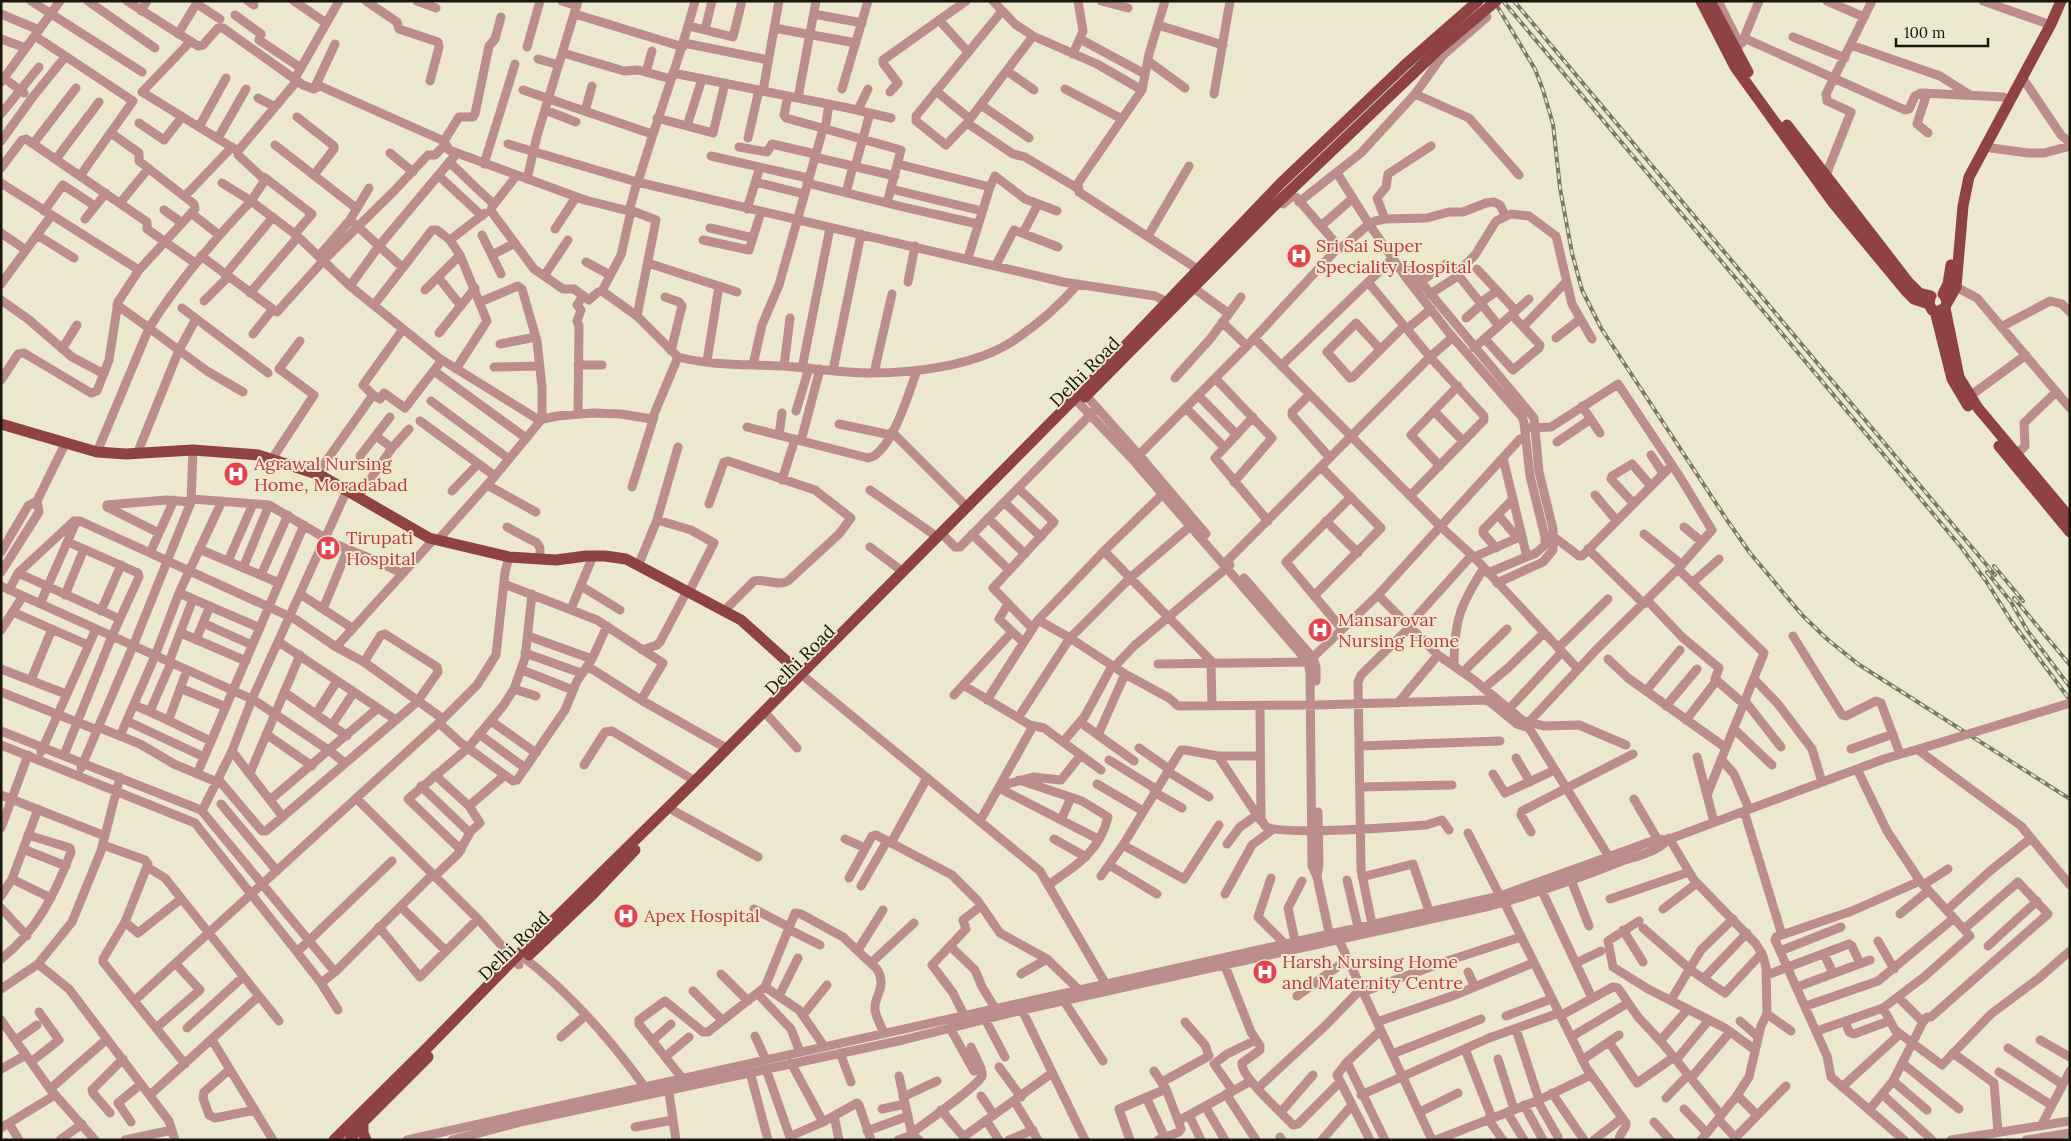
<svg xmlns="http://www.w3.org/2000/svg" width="2071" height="1141" font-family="Lora,serif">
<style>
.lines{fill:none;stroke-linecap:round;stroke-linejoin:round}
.minor{stroke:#bb8e8c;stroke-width:9}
.major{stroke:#8f4242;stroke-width:11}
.rail-casing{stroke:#7a7766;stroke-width:4}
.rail{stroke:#ece8cd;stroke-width:2;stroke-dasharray:5.5;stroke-linecap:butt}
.minor-bridge{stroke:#bb8e8c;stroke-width:9}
.major-bridge{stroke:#8f4242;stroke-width:11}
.labels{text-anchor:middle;stroke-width:4;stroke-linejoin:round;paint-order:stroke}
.health-label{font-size:18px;fill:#be3a42;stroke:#ece8cd;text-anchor:start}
.street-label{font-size:18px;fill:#17160c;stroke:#ece8cd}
</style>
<rect width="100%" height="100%" fill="#ece8cd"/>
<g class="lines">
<path class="minor" d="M31,1L142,72
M88,1L155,48
M127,1L198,46L203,45L218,28H223L303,85L314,89L320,86L444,141L449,150L585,200L629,211L637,182L1063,282L1155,296L1171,304
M248,1L254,5
M294,1L326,23
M366,1L397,22L399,29L438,42L439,47L430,81
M417,1L436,8
M562,1L577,6
M993,1L1015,24L1033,36L1097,64L1142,90
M1101,1L1128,8
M1165,1L1149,54L1142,90L1078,183L1079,192L1202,272
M1718,1L1738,41V54
M1827,1L1864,17
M1983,1L2051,25
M197,4L220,19
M141,11L147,1
M1002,11L916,116V121L946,145L967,123L1033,36
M1,14L39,30
M575,14L683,47
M814,14L862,23
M235,15L261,34L259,40L301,68
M939,20L968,52
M1158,25L1223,45
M689,26L733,37L742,1
M774,28L856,43
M705,30L712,1
M178,34L198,1
M35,36L133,101L80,176
M1793,37L1845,58
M1744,38L1905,110L1909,109L1915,96L1921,93L2004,97
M1,39L26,48
M1080,39L1145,74
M190,42L142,92L238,151
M684,43L768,60
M1742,43L1759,1
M1851,45L1940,76L1970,95
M527,47L540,1
M563,53L624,71L638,70L671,79
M1073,54L1083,31L1078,1
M538,59L559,65
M1148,61L1185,88
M1007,71L1034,90
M646,72L652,51
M673,73L848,108L891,118
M2022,77L2061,135L2070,143
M4,78L24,93
M294,80L339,1
M1,82L60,1
M296,82L238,151V155L265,180L251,201L295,234L350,286L439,358L539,420L557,416L593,413L621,414L652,419L678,357
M314,89L335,44
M842,89L868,1
M1065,89L1122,119
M523,90L652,134
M763,91L779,1
M936,91L970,119
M890,92L898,83L883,63V60L966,1
M1927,93L1917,124L1928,133
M1214,94L1230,1
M1415,94L1469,118L1519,175
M788,96L784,115L786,118L901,150L887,203
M258,98L275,107
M798,98L816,1
M981,105L1029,138
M545,110L576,122
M858,110L868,89
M585,111L592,86
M1,114L39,67
M297,117L334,146V149L314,175
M657,118L713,133L725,83
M139,123L164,140L182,117
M967,123L1013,154L1025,157L1077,188
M687,126L702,79
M199,127L226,78
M825,130L829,104
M218,138L246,89
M748,138L759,90
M1,141L32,98L65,57
M444,141L459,117H473L475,114L489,46L495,39L501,17
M33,144L76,88
M508,144L637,182
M275,145L356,208
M739,147L767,152L772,144L815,154
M1984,147L2028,153H2044L2070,146
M390,153L413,172
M711,156L808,178
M814,157L895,176
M56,159L99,102
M449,162C465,176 477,190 494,204
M484,164L515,64
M898,164L990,187
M855,167L870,113
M1,168L22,140L26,139L147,222V229L195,263
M1337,173L1369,224L1407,279L1450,334L1522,417L1524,423L1530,476L1545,537V545L1536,553L1488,573
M517,175L492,207L491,211L534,269L563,289H574L589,300L598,292L602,291L637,316L678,357C712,366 748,364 783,366C812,368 841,373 870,373C914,373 975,366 1013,341C1037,325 1059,306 1078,284
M1826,175L1851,112L1827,101L1826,94L1872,1
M439,176L482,216
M264,177L312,214L295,234
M527,179L537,136L578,1
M638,182C656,121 679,62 695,1
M755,182L804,194
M1,183L139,270
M222,183L251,201C213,241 178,282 149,328L207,371L243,392
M807,183L903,207L978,224
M891,189L982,211
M846,193L853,166
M185,196L232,147
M1299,202L1361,153L1415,94L1443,55L1487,17
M120,203L148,169
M747,209L760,167
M164,210L182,223
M630,210L656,220L637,316
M44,211L63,185L95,206
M191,213L219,235
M85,219L106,193
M1385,219L1377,198L1386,187L1388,174L1431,146
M355,224L403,268
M1369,225L1375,221L1385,219L1427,218L1449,212H1463L1486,203L1494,202L1500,205L1505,215
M1321,226L1353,198
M710,228L753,238
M555,229L576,197
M1,233L26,250
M1023,233L1038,204
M37,235L74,258
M482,235L501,274
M1148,236L1189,166
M450,240L485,213
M703,240L749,250L761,212
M1335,251L1346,244L1369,224
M492,255L515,243
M201,256L277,312L323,261L394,191L428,155H435L445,145
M319,256L350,220L369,188
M968,258L990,187L995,176L1025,199L1057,211
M586,262L610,275
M648,263L737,292
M996,265L1014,230L1058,247
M1410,269L1534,418L1539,472L1553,529V550L1543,562L1497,583
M1477,269L1516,311
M1456,274L1475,255L1496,221L1511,214L1529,216L1556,236L1572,304L1592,339
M225,275L273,217
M544,276L568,240
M438,277L461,306
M908,282L915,246
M1368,282L1430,357L1484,416V420L1410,496
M1420,282L1446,264L1450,265L1499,326
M1,284L51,216
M1188,284L1228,313
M350,286L379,246L457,153
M1956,287L1977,298L2070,408
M425,290L460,255
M602,291L621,255L631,211
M250,293L297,238
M1430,294L1458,276
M665,297L679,302L682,306L671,351
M1,300L28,319L72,357L104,374
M204,301L228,277
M1480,303L1497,291
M374,305L432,230H437L450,240L460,255L487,321L456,369
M182,308L268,373
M1466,318L1482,304
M1222,322L1247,346
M1523,327L1566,282
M2001,327L2050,301L2062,304L2070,312
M403,329L363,385L373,395L380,399L384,393L405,408L442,360
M1407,329L1431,309
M439,333L475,288
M253,334L272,310
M1254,338L1440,526L1474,557L1578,669
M1556,338L1580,319
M1485,339L1513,370L1539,348L1540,345L1512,315
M500,344L536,337
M1474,348L1529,299
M62,349L77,325
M1380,349L1356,323L1327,352L1350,378L1353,377L1404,326
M707,361L719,286
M578,365H602
M753,365L762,325L779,285L823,129
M784,366L790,318
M1281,366L1393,258
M494,367L540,366
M802,368L830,228
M833,370L861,234
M434,371L526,438
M874,373L892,294
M1175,378L1211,338L1241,297
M1215,378L1272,438L1234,482
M1,380L18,354L24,353L91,393L97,391L109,360L118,302L139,270L195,209L194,204L139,161V153L111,133
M1082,391L1139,455L1206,534
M1198,395L1236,434
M1309,395L1292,412V415L1330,458
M1970,396L2026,355
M1074,398L1133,460L1308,662L1310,673L1312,866L1317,877L1330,937
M431,401L509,459
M1582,406L1600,433
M1186,408L1224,447
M796,411L809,368
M1434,411L1463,441
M578,414L579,326L577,321L581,310L577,305L583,296
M1253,417L1215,458L1268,521
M420,421L495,476
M839,424L891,435
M747,427L868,458L874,456C894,443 909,393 917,370
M1525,428L1551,427L1618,384L1680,477L1712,530L1678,569L1597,649L1529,722
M892,432L966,506
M779,435L782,413
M376,436L392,448
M801,441L820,369
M1557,442L1591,419
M97,452L149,328L117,305
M137,454L179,350L196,319
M1651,455L1663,473
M2016,455L2025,446L2024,423L2056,392
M360,456L390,417
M1503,458L1527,557
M272,459L314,395L279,369L300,341
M1135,459L1247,346L1335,251L1336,246L1333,240L1296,197H1291L1283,204
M1440,466L1411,435L1458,386
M317,474L373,395
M782,480L795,439
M487,485L536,512
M632,487L654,417
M1018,488L1054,522L993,588L1032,628
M870,490L936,536
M452,491L478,464
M1595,495L1616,520
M358,497L392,448L409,429
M192,499L269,505L325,538
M1004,502L1041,537
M1633,503L1611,479L1612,476L1632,464L1651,486
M709,504L724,462L728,461L815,490L851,518L839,534L788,581C778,587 765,578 754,581L724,611
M1498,515L1518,538
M988,518L1025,554
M657,520L691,530L714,543L689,592
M1326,521L1358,553
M507,527L537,543L540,548V559
M1684,527L1702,542
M159,533L107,507V505L166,500L191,502
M972,534L1009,570
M1644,534L1682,565
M945,537L955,547H960L1093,412
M1554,537L1579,556H1582L1672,465
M325,539C350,552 378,559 402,574
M438,540L495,476L542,419V387L537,341L522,289L518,286L480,302
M870,547L902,571
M1496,548L1483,533V530L1513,499
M199,549L279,583
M1588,549L1644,604
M1104,551L1214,664
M1,552L28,506L37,501L65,444
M150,553L174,500
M1474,557L1522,536
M228,561L253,504
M1224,564L1430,357L1453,337
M638,566L657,520L678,447
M243,568L269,505
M1678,569L1764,653L1707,795
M1,572L39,512L37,501
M18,573L120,619
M261,575L288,515
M1244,578L1313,658L1316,667V681
M1692,583L1719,559
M504,584L597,620L663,663L641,700
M1,586L254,700L330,751L345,763
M581,586L620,610
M9,590L18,573L74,521H80L295,619L336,647L364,662L443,719
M179,593L260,628
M300,594L352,628
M65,595L84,549
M1378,595L1438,655L1474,680L1522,720L1544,726L1579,725L1626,745
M1314,596L1381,528L1321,467
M1647,600L1682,637L1719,668L1715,679L1744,704
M40,604L76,522
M1008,604L999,619L1023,642
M323,609L347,551
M571,609L593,556
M101,611L121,565
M13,612L88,645
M1038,620L1070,638L1125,674L1169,698L1178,706L1316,705L1484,700L1490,702L1517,724L1529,728L1611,860
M203,623L252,645
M1408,626L1472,555
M1342,629L1286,562L1351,497
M1,630L23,596
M181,633L246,661
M528,636L592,659
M1793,636L1842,715L1846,716L1876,701L1881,703L1900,754
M196,640L210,606
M279,642L396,720
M336,647L434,539
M1558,648L1608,599
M642,650L657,645L660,642L687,591
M525,653L581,673
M1608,659L1628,678L1726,748
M169,662L193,599
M1158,664L1308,662L1378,595L1520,439
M1211,664L1212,706
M587,666L641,700L726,748
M1454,666C1454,621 1460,605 1484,568
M1114,667L1134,646L1230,565
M1,669L66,694
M522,670L573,690
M1463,672L1507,629
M807,679L1040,871L1108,988
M1754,679L1778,704L1812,749L1822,782
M31,680L52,629
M963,685L1030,725L1044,728L1101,770
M180,688L226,707
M1484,688L1508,668L1544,633
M514,689L536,696
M1646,691L1680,650
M1,692L97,730
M284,692L347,736
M954,695L1012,632
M987,700L1038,620L1104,551L1166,491
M1745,701L1781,747
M1398,703L1438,655
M134,705C161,716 185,729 211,741
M1260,706L1261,818L1265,826C1280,836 1400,827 1426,825L1442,820L1449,830
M1666,706L1697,669
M1509,709L1562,652
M150,711L171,663
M316,714L337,681
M768,716L797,748
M1018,718L1070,638L1130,578L1194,523
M169,719L187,670
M1686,720L1717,680
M127,721L204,757
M491,721L536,753
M1080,722L1134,761
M439,723L461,743L513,781L517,780L565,710L577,681L592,659L607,626
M332,725L354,692
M98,727L140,744L174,764L217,782
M1734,729L1772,765
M1,731L201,810L335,972
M266,734L312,766
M479,734L525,768
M1098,735L1125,674
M120,736L155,656L179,593L222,501
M1063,742L1085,716L1112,666
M1,745L195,823L297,952L321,983L338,1010
M1360,746L1500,741
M1139,748L1169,769
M1851,749L1893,734
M1918,750L2021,826L2070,885
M232,751L283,817
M41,752L96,629
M64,755L112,636L139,577L138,573L68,542
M1218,756L1261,821
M1697,757L1714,822
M1516,758L1530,782
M1721,759L1734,774L1749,809
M1109,760L1156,789
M584,765L605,732L612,731L695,781
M81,768L133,646L191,502L193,450
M1167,771L1209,797
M250,773L300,655
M197,774L304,525
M1493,774L1505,793L1555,770
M435,775L469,806
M218,779L262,831H266L417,702L438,672L437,667L385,634L381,635L364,662
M1019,780L1082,801L1108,817C1100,851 1076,866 1048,885
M1097,784L1143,811
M421,786L470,833
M1000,786L1033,777L1061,780L1081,755
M1360,787L1452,785
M999,788L1098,839
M1154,792L1182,808
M1,795L105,836
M356,798L478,919L519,965
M1634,799L1659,842
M270,800L378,708
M221,804L277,871
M202,811L232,751L252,699L347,490
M674,811L758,857
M1744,811L1782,935
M1061,820L1069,802
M980,821L1033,726
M1,828L28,755
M1531,832L1521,815L1522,811L1633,754
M1468,833L1500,896
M1669,838L1694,880L1756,944L1763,956L1766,967L1767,1014L1761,1026L1749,1077L1736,1097L1701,1140
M845,839L865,848
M1054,839L1086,857
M891,843L927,778
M1227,844L1240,827L1257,815
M103,845L145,860L148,864L125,922L103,959V962L185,1064
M1123,845L1184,879L1219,825
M23,849L66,866
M461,850L408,799L468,748L503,706L514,689L525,658L532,594
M1109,865L1157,894
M147,867L165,878L279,1021
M435,876L458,854L471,831L480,823L469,806L505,775
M1101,876L1123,845L1181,750H1185L1218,756H1260
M1317,876L1319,865L1318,812
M1362,877L1413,864L1429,911
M849,878L872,836L876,835L952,875L978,901L1000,933L1047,959L1079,990
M1271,878L1258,917L1285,944
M12,879L51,898
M1347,880L1358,927
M1571,880L1589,926
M1923,885L1948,869
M861,886L887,841
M1542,891L1592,998
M1225,894L1252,845L1272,830
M1,896L12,879L38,809
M1610,899L1689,872
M1504,902L1587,1069L1626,1123C1627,1129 1619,1133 1619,1140
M401,907L446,951
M1,908L27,936
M754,909L789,927
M1663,909L1697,883
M1947,910L1990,871L2031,838
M1900,914L1928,891
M1639,921L1608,941L1613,967L1648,989L1725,1028L1755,1050
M125,922L138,933L181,899
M1372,924L1361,870L1358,682L1361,675L1410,627
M379,927L420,977L478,919
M1643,928L1692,971L1725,993L1762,953
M788,929L820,945
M1623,930L1643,962
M1337,936L1432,1140
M1295,941L1288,908L1302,881
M1878,941L1894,969
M950,946L975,970L982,987L995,1008
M1988,946L2037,901
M858,950L883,910
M1780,951L1841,927
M297,952L392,861
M519,954C569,991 611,1040 647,1090
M1824,954L1833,973
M1,959C37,931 55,894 71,852L70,848L28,835
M871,963L914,923
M1576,963L1601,951
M38,964L69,989L169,1121L175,1140
M1225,966L1251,1032L1260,1046V1050L1242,1063C1240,1076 1283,1114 1293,1125L1298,1124L1340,1082
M1468,972L1475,987
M721,974L748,1001
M1021,974L1047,959
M1767,975L1849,944L1852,946L1860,964
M1704,978L1747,933
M321,983L335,972L433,874
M765,987L799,1010L824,1046
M1797,987L1870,960
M1,989L38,964L72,922L101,851L120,777
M693,991L722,1020
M1363,992L1444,962L1521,937
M758,994L791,1029L800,1052
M779,996L798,958
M1297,996L1348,959
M1898,997L1923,1022L1927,1017H1931L2048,914L2018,882L1964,929
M1671,1000L1701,950L1733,919
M134,1001L443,719L477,685L496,655L505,572L509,557
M1064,1001L1103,1061
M1020,1006L1085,1140
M1806,1006L1878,981L1954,918
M1883,1008L1895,1030L1942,1065L1991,1014L2038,979L2070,951
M1767,1014L1791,1031
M803,1015L827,985
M964,1015L953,993L932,965L966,929L963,920L981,906
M1506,1016L1551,999
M1560,1016L1613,987L1618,988L1638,1017L1663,1044L1721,1115
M985,1019L1005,1057
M1,1020L50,1089L95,1140
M1740,1021L1758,1037
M1845,1021L1849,1032L1854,1034L1889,1021
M1377,1022L1455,995L1533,963
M156,1028L200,990L176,964
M187,1028L243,977
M950,1028L974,1071L981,1068
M1516,1029L1539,1100
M1817,1031L1883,1008L1924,977L1970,936L1920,881L1887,831L1857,769
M755,1036L766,1060
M561,1037L586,1015
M1571,1037L1628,1003
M16,1040L37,1025
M212,1040L273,1140
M2040,1040L2070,1057
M652,1041L671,1024
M1660,1041L1688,1009
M1609,1042L1637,1083L1674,1057
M2008,1048L2062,1084
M1465,1049L1492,1118
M840,1053L851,1082
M1953,1053L1994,1083L1998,1132
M1392,1054L1481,1019
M665,1057L689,1037
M1498,1059L1514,1109
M1582,1060L1619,1035
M1676,1060L1709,1020
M31,1062L59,1040L39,1012
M1347,1062L1385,1140
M791,1063L823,1122
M1902,1063L1959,1109
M999,1067L1021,1097
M1,1069L26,1055
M230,1069L204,1092L203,1098L209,1115L215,1118L255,1110
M766,1069L791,1140
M1154,1071L1166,1089L1179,1123
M750,1072L768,1140
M1999,1072L2051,1105
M899,1076L912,1135
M682,1078L639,1024V1020L665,1001L703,1032H708L765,987L795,913L801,914L843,937L877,969C888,987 873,997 875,1010C876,1017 881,1026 884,1033
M1691,1078L1730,1032
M1893,1081L1927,1110
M1162,1082L1209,1056L1205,1045L1185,1022
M668,1086L676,1140
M1842,1087L1900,1034
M1258,1088L1325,1026L1361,989
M50,1089L107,1039
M1233,1091L1214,1064L1227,1054L1256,1040
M1552,1093L1584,1140
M1226,1094L1256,1140
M1882,1094L1932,1140
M150,1095L259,996
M1361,1095L1489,1038L1559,1013
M1737,1095L1757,1115
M981,1096L994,1115
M903,1097L937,1081
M1146,1097L1165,1138
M1666,1098L1688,1075
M1537,1100L1558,1137
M1015,1102L1038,1140
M1524,1105L1543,1140
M1205,1106L1225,1140
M882,1109L905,1104
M1684,1109L1707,1133
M941,1110L962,1135H966L1052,1073
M1869,1110L1893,1081L1923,1022
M1281,1112L1313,1075
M1420,1112L1458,1093
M1507,1112L1524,1140
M110,1113L93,1093L92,1090L123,1059
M1189,1115L1201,1140
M834,1116L839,1140
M1488,1119L1503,1140
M1718,1119L1734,1136H1737L1786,1086
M986,1120L999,1140
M131,1122L118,1103L141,1084
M1654,1122L1670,1140
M10,1125L19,1140
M2041,1126L2070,1071
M635,1127L673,1120
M1,1128L55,1095
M867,1131L908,1116
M912,1133C923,1124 978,1086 982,1076C984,1071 973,1052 971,1047
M791,1136L823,1122L857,1103L859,1105L871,1140
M1280,1137L1282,1140
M60,1140L82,1124
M125,1140L172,1130
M407,1140L1500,896L1658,839L1667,840L1884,759L1929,746
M452,1140L525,1121L903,1040L1022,1010L1490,906C1535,894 1579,878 1622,861C1637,856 1657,852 1667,840
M898,1140L912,1135L919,1140
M1009,1140L1033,1130
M1130,1140L1119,1109L1166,1089
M1158,1140L1179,1132L1181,1129L1179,1123L1180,1120L1251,1081
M1322,1140L1352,1105
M1370,1140L1337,1075L1347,1062L1381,1030
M1436,1140L1539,1100L1591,1075
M1594,1140L1622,1118
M1904,1140L1831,1077L1827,1056L1775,940L1776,937L1852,911L1920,881
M1951,1140L2070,1121
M2026,1140L2070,1133"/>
<path class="major" d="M1701,1L1735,67L1834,204L1906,291L1914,299L1929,304
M1710,1L1748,72
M1787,125L1909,283L1919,293L1931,296
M1943,294L1948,284L1951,265
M1945,296L1947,302L1945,308L1959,377L1978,408L2070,518
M1930,298L1929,304L1932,310L1937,312L1945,308
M1947,303L1956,287L1963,206L1969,177L2051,24L2061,1
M1935,311L1952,379L1968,406
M1085,397L1275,205
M1,424L97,452L126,454L193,450L258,455L320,475L429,538L509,557L556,560L586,556H605L626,559L741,620L801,674
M1999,446L2070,532
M529,955L593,894L635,850
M363,1122V1133L366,1140
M334,1140L427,1048L513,960L695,781L1079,394L1281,183L1405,65L1478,1
M350,1140L359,1126L428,1057"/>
<defs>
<path id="rail" d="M1494,1L1535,69L1543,90L1553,124L1560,188L1572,253L1582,290L1601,328L1727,520L1750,553L1803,616L1827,639L1858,664L2070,799
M1503,1L1961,547L1986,581L2012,622L2070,700
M1514,1L1995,575
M1994,566L2023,601
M1987,572L2011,602L2027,630L2070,687
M2014,598L2070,665"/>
</defs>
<use href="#rail" class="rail-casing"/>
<use href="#rail" class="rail"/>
<path class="minor-bridge" d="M1929,746L2070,703"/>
<path class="major-bridge" d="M1275,205L1440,48L1496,1"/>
</g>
<defs>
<symbol id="hospital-disc" viewBox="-11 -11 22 22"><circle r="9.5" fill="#e0444e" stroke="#ece8cd"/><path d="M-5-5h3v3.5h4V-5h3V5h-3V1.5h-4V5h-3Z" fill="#fff"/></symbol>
</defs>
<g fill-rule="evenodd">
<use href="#hospital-disc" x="1285" y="242" width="28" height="28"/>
<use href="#hospital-disc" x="222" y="460" width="28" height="28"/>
<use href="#hospital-disc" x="314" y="534" width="28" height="28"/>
<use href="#hospital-disc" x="1306" y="616" width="28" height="28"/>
<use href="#hospital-disc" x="612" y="902" width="28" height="28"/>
<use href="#hospital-disc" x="1251" y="958" width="28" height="28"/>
</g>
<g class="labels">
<g class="health-label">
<text x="1316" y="252">Sri Sai Super<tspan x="1316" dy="21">Speciality Hospital</tspan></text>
<text x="254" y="470">Agrawal Nursing<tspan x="254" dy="21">Home, Moradabad</tspan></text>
<text x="346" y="544">Tirupati<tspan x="346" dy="21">Hospital</tspan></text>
<text x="1338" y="626">Mansarovar<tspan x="1338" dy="21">Nursing Home</tspan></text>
<text x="644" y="922">Apex Hospital</text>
<text x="1282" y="968">Harsh Nursing Home<tspan x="1282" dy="21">and Maternity Centre</tspan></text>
</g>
<g class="street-label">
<text transform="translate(1085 372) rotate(-45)" y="6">Delhi Road</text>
<text transform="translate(800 660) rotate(-45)" y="6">Delhi Road</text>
<text transform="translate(514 946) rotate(-44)" y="6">Delhi Road</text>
</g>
</g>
<rect width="2071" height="1141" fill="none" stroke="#17160c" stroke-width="5"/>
<path d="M1896 38v8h92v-8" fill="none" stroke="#17160c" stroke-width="2.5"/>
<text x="1904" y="38" font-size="15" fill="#17160c" stroke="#ece8cd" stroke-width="4" paint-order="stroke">100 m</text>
</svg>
